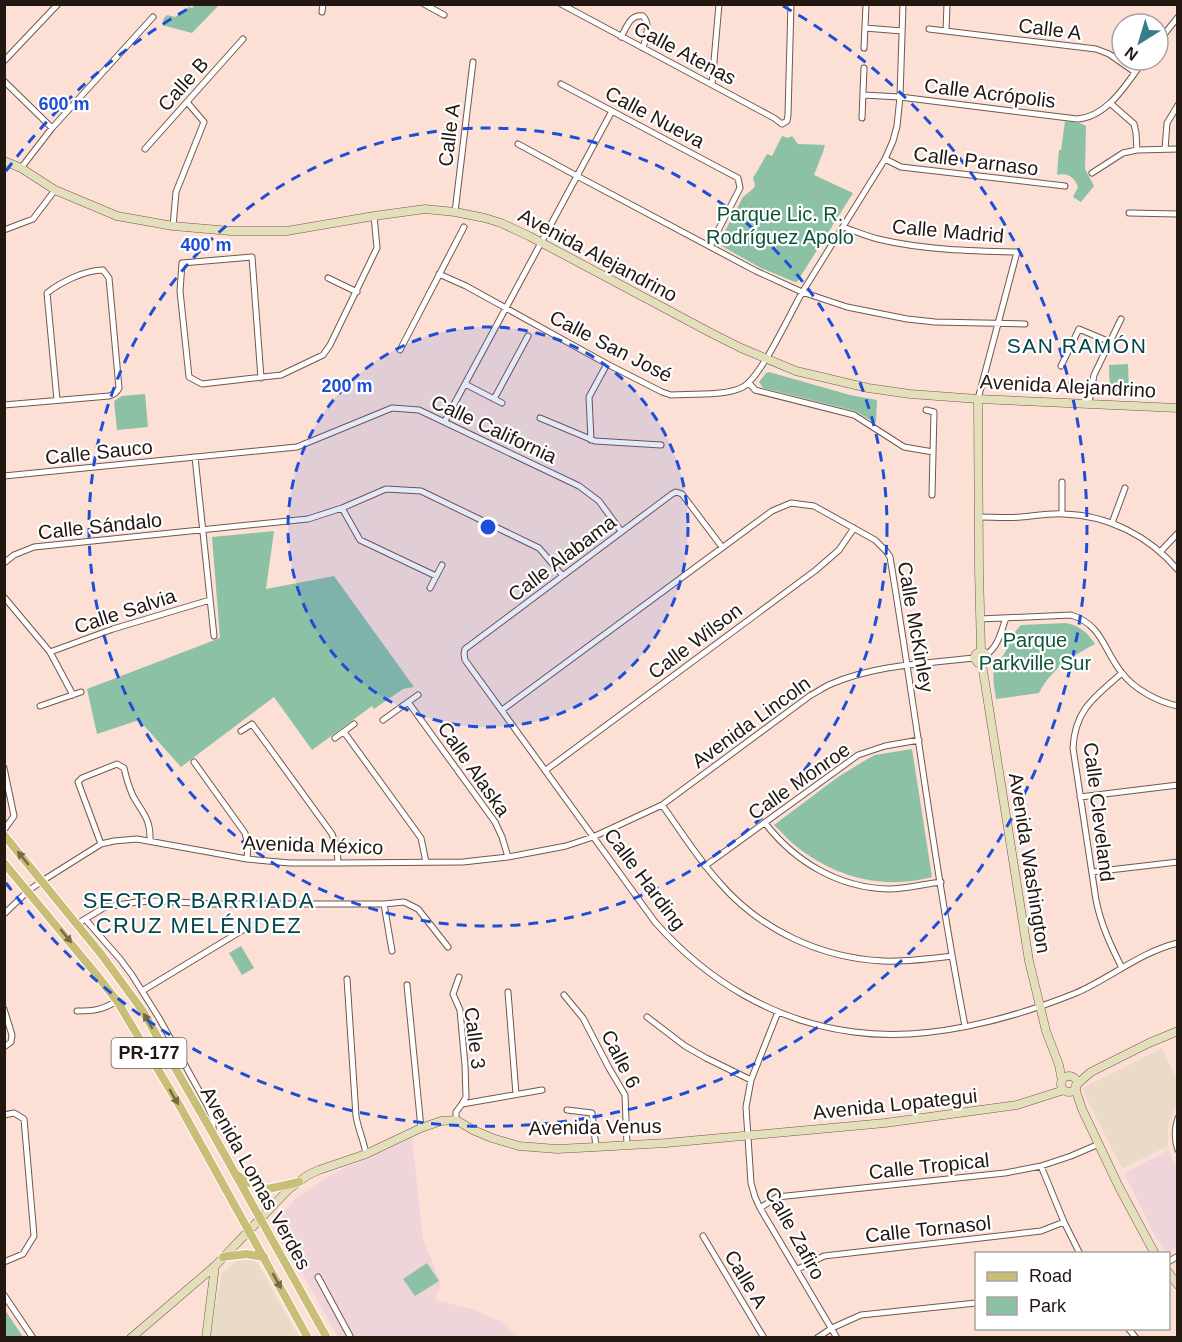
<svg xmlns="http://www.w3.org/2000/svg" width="1182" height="1342" font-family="Helvetica,sans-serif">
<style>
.commercial{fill:#eadac8}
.education{fill:#efd5da}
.green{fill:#8cc1a5}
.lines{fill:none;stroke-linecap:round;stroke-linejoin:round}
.street-casing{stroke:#74574c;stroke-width:7}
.secondary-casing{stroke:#74574c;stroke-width:9}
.primary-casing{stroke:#fff;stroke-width:10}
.street{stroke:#fff;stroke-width:5}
.secondary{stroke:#e3dfbb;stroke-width:8}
.primary{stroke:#c8be77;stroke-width:8}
.oneway{fill:#766a44}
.ring{fill:none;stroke:#1d4ed8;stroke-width:3;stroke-dasharray:10 8}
.labels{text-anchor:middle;stroke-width:4.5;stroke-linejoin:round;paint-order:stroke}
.shield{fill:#fff;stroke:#655d59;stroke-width:1.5}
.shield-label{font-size:18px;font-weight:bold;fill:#231712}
.street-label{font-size:20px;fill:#231712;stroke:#fff}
.park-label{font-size:20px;fill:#0c5438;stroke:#fff}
.neighbourhood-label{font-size:21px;letter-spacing:1.5px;fill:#04464d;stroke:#fff}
.quarter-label{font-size:22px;letter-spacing:1.5px;fill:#04464d;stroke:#fff}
.centre{fill:#1d4ed8;stroke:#fff;stroke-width:3}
.ring-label{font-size:18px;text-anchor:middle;font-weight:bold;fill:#1d4ed8;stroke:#fff;stroke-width:4.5;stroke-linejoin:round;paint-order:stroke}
</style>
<rect width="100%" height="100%" fill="#fce0d5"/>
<path class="commercial" d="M1162,1048L1177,1080V1104L1169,1122L1168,1129V1146L1122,1169L1083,1091V1088Z
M241,1259L252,1260L258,1264L299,1337L209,1338L222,1273L237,1261Z"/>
<path class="education" d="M412,1138L423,1240L441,1283L435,1300L472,1309L500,1321L518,1337H338L275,1225L277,1220L296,1198L329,1176L344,1168Z
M1168,1150L1177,1168L1178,1246L1167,1254L1154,1234L1124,1173Z"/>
<path class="green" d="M196,5H219L192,33L162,25L164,18L167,15L175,17L189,7L192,8Z
M1065,121L1080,123L1086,126L1085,169L1094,186L1081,202L1073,197L1078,187C1075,177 1067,172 1057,175L1059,150H1061Z
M782,136L788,138L792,136L798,144L825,145L823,152L814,175L853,193L797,282H795L761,268L718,244L743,197L754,188L755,185L753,178L767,154L772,156Z
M1128,364L1129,394L1110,395L1109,365Z
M769,372L850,395L877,400L876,423L855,411L763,388L759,382L766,373Z
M145,394L148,427L117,430L114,401L122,396Z
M274,531L266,589L334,576L414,687L403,689L374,709L372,706L312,750L274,697L181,767L139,720L97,734L87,689L220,638L212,537Z
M1066,623C1080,626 1087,632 1095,644C1071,657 1052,668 1039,693L996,699C995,690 992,679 994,670C996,664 1001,659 1004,654C1010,644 1012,633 1021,625Z
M912,749L932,877C883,890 837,878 797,847C789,841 782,832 774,825L838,777L864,761L875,755Z
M241,946L254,968L242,975L229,953Z
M427,1263L439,1281L415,1296L403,1279Z
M4,1310H5L23,1337H5Z"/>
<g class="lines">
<defs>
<path id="street" d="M424,4L444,15
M561,4L774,118L782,124L787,121L788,115L791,4
M322,12L323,4
M865,28L902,31
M929,29L1096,49L1109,54L1135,72
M946,31L947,4
M621,37C627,27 630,14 643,16C651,25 646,37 643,48
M1158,42L1178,17
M864,48L866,5
M4,61L58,4
M4,81L52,128
M561,84L738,178L740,188L710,246
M712,84L719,4
M863,95L900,97L1077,119C1108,117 1127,83 1144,60
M1110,103L1134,124L1136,133L1137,150
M862,118L864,68
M518,144L577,176L756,271L802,292L847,307L907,319L935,322L1025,324
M145,149L243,39
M1165,149L1167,123L1178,105
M885,159L901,167L1065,186
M21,168L52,128L153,17
M1092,173L1123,153L1137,150L1178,149
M455,212L473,62
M1129,213L1178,214
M173,226L176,192L204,122L187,102
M843,227C855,231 866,236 878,239C924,250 971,251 1017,252L978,399
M4,230L33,219L55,190
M439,274L466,286L607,364L662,392L671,395C690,394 727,396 743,387C762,376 790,313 803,291C830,247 858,203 885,159L893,141L897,126L900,97L903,4
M328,278L357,292
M400,350L464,227
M1061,366L1079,329L1110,342
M261,378L252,257L182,263L180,291L189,377L202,384L281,375L323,355L330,345L377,248L374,216
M749,383L755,390L854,415L904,447L933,452
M465,384L502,403
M494,399L528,336
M1089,403L1094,375L1121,319
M4,405L109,396C114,394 117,393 119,388L109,278L103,270C85,270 61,282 47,293L57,400
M926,410L934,412L932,495
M540,418L595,441L661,445
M445,421L612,111
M591,440L589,397L607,364
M195,457L214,636
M4,476L297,447L392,408L419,410L579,486L599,501L621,531
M1062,482V514
M342,508L360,540L436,576
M979,517C993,517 1007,518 1021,517C1035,516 1050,513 1063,514C1108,515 1149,536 1178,570
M1112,523L1125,488
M722,547L682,494L676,492L672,494L465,649L464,654L465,660L655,922C707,981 775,1022 854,1032C926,1042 1009,1020 1076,993C1111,978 1140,952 1178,943
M1161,551L1178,533
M4,563L14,555L34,547L308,519L342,508L386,489L421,491L539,548L562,575
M430,588L442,565
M4,597L50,652L73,695
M980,619L1071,615C1103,625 1103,650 1122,673C1134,689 1158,702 1178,706
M50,652L113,629L210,600
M986,655C999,646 1001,631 1006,618
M1122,673C1095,697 1075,709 1073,748L1096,900C1101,925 1111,946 1122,968
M408,702L495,822L502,837L508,857
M40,706L81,692
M502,710L772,511L791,503L814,506L875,540L886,551L890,557C916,713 935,871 965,1026
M383,720L418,695
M241,731L252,724L263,739L332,834L337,848L338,863
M344,732L421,838L426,862
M335,738L354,724
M194,762L245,833L248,845L247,859
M4,768L14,816L4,830
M546,770L816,570L839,550L854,528
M1080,797L1178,785
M662,805C681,831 698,859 719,882C760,930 821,958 883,961C906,962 929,959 952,956
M765,823C795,862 839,888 889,889C906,889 924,884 941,882
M101,844L78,782L82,778L117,764L124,768C126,777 129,787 133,796C143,814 151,819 150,841
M705,866L858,755L885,746L919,740
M1092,872L1178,862
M384,904L392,951
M4,914L28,891L42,881L101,844L114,841L137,839L247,859L290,863H338L463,862L508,857L566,846L593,837L662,805L811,695C817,692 824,687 831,684C874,665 928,663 974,658
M86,920L120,959L132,975L159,1018L207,1105L213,1119V1132
M77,924L105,907L137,902L157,901L214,904H384L404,902L418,909L448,947
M459,977L453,994L460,1010L465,1065L466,1097L462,1104
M347,979L356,1116C358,1129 364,1141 366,1154
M407,985L421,1128
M142,991L251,925
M508,992L516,1094
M564,995L583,1018L609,1068L625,1095L627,1145
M4,1009L12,1035L11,1042L4,1047
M77,1011C94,1011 102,1010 117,1001
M778,1012L751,1080L746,1107L751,1183L755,1197L760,1208L837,1338
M647,1017L685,1046L706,1058L751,1080
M567,1110L592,1113L596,1147
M4,1115L14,1113L24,1119L34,1236L23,1254L4,1262
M1178,1118C1174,1130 1174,1139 1178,1150
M456,1120V1112L462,1104L542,1090
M1041,1166L1064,1222L1080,1254
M760,1208L777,1197L1005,1173L1041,1166L1071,1156L1099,1144
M703,1236L764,1338
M1168,1262L1178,1256
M798,1269L824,1256L1041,1231L1064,1222
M318,1277L351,1338
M4,1295L33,1338
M1128,1328L1136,1338
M817,1338L832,1328L861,1315L976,1303"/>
<path id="secondary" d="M4,161L21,168L55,190L117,216L173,226L231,231H287L374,216L425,209L455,212L485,218L501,223L529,236L713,334L741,348L796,371L868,388L910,394L978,399L1178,408
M978,399L979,569L981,651L985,653L987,657L985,662L982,664L1029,961L1046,1031L1059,1065L1062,1081
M981,651L976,654L974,658L978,663L982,664
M1061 1084a8 8 0 1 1 16 0a8 8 0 1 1-16 0Z
M1076,1085L1091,1072L1149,1043L1178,1031
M1075,1088L1082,1109L1119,1187L1155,1254
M1168,1272L1178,1285
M131,1338L215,1266L289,1189L308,1175L319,1170L366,1154L421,1128L441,1121L456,1120L473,1130L492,1138L519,1146L557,1149L596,1147L666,1143L885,1123L1017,1105L1064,1090
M206,1338L215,1266"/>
<path id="primary" d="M4,835L101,954L142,1010L213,1134L327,1338
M4,863L96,974L117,1001L178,1103L308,1338
M237,1175L249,1183L268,1189L299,1182
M223,1257L246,1254L264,1257"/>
</defs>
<use href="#street" class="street-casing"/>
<use href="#secondary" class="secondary-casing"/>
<use href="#primary" class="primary-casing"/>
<use href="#street" class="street"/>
<use href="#secondary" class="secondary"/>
<use href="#primary" class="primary"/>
</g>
<defs><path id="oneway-solid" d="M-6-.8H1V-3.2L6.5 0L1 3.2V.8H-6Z" transform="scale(1.5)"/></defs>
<g class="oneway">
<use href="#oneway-solid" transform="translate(23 858) rotate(-129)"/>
<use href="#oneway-solid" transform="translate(66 936) rotate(51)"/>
<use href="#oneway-solid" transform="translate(148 1021) rotate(-120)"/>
<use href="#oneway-solid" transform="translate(174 1097) rotate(60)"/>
<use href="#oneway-solid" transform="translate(277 1281) rotate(61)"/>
</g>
<circle cx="488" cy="527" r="200" fill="#1d4ed8" fill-opacity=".12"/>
<g class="ring">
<circle cx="488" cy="527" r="200"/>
<circle cx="488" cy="527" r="399"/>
<path d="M6 171A599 599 0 0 1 193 6M783 6A599 599 0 1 1 6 883"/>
</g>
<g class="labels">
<rect class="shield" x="111.5" y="1038" width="75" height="30" rx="4.5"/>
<g class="shield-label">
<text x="149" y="1059">PR-177</text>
</g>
<g class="street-label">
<text transform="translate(1050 29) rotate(7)" y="7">Calle A</text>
<text transform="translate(685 53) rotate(28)" y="7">Calle Atenas</text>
<text transform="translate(183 84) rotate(-48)" y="7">Calle B</text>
<text transform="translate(990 93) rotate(7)" y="7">Calle Acrópolis</text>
<text transform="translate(655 117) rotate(28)" y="7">Calle Nueva</text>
<text transform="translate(449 135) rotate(-83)" y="7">Calle A</text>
<text transform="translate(976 161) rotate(7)" y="7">Calle Parnaso</text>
<text transform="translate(948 231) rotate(5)" y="7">Calle Madrid</text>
<text transform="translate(598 255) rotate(28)" y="7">Avenida Alejandrino</text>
<text transform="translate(611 346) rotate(27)" y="7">Calle San José</text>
<text transform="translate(1068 386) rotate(3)" y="7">Avenida Alejandrino</text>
<text transform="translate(494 429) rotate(25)" y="7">Calle California</text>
<text transform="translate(99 452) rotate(-6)" y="7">Calle Sauco</text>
<text transform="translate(100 526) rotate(-6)" y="7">Calle Sándalo</text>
<text transform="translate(562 558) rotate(-37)" y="7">Calle Alabama</text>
<text transform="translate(125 611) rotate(-18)" y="7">Calle Salvia</text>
<text transform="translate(916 627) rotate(80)" y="7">Calle McKinley</text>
<text transform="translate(695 641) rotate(-37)" y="7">Calle Wilson</text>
<text transform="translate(751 722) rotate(-36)" y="7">Avenida Lincoln</text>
<text transform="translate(474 769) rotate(55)" y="7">Calle Alaska</text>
<text transform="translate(799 781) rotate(-35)" y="7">Calle Monroe</text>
<text transform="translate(1099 812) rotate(83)" y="7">Calle Cleveland</text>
<text transform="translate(313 845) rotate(2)" y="7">Avenida México</text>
<text transform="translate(1030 863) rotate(81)" y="7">Avenida Washington</text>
<text transform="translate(645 879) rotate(53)" y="7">Calle Harding</text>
<text transform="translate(475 1038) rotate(83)" y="7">Calle 3</text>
<text transform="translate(621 1059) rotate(63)" y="7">Calle 6</text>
<text transform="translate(895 1104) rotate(-6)" y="7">Avenida Lopategui</text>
<text transform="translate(595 1127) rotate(-1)" y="7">Avenida Venus</text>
<text transform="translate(929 1166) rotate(-6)" y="7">Calle Tropical</text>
<text transform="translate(256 1178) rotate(61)" y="7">Avenida Lomas Verdes</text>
<text transform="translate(928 1229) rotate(-6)" y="7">Calle Tornasol</text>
<text transform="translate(795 1233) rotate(61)" y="7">Calle Zafiro</text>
<text transform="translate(746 1279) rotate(59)" y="7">Calle A</text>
</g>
<g class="park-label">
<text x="780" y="221">Parque Lic. R.<tspan x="780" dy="23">Rodríguez Apolo</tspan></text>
<text x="1035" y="647">Parque<tspan x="1035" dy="23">Parkville Sur</tspan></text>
</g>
<g class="neighbourhood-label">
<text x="1077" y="353">SAN RAMÓN</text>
</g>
<g class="quarter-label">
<text x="199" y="908">SECTOR BARRIADA<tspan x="199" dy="25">CRUZ MELÉNDEZ</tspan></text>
</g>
</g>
<circle cx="488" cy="527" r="9" class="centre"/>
<g class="ring-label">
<text x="64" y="110">600 m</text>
<text x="206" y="251">400 m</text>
<text x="347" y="392">200 m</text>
</g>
<rect width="1182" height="1342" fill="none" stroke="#231712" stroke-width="12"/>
<rect x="975" y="1252" width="195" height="78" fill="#ffffff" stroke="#a7a2a0" stroke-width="1.5"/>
<rect x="987" y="1272" width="30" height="9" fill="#c8be77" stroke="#a7a2a0" stroke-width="1.5"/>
<text x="1029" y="1282" font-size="18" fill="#231712">Road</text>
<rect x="987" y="1297" width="30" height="18" fill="#8cc1a5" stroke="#a7a2a0" stroke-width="1.5"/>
<text x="1029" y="1312" font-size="18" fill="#231712">Park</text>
<g transform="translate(1140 42) rotate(217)"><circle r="28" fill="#ffffff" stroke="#a7a2a0" stroke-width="1.5"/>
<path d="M0-4.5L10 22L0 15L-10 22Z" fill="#367d87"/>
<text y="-9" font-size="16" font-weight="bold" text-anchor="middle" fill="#231712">N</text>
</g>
</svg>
